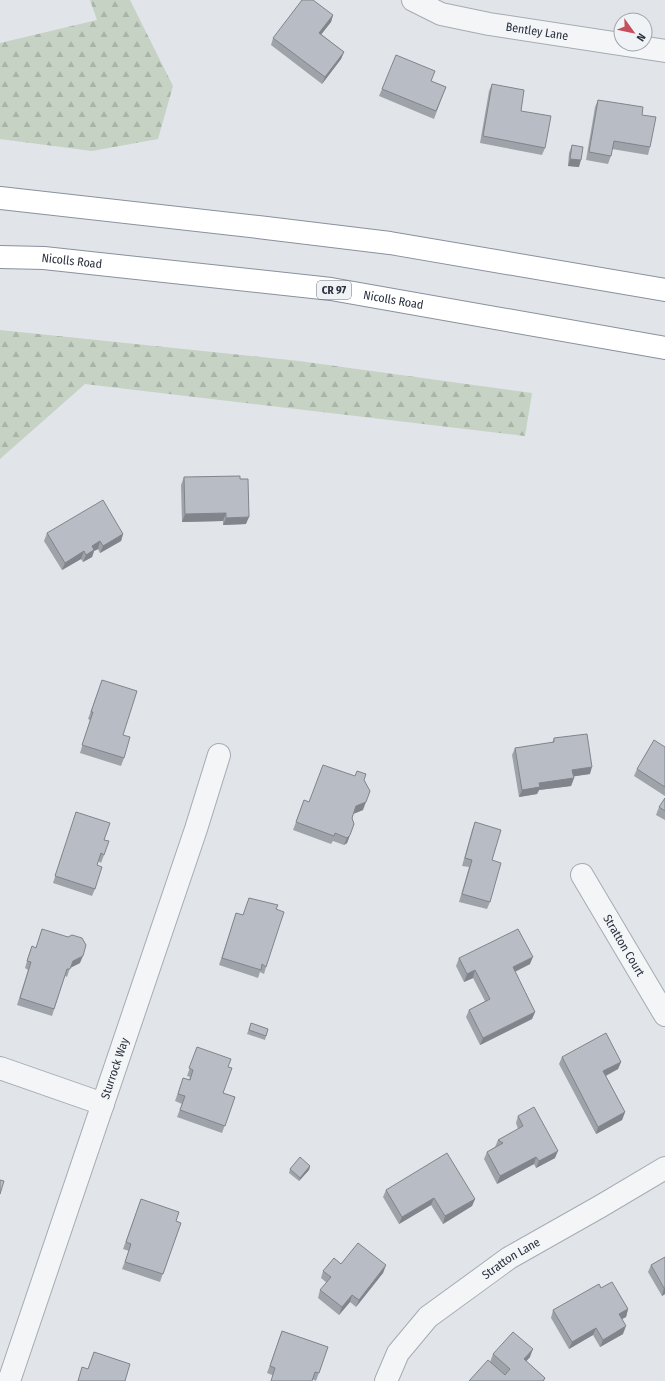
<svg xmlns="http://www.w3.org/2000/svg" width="665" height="1381" font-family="'Fira Sans Condensed',sans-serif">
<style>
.forest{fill:url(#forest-firs)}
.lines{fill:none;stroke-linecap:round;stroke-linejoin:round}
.street-casing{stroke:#a6abb3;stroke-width:24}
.highway-casing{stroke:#89919e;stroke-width:24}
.street{stroke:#f3f5f7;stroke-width:22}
.highway{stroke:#fff;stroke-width:22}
.wall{fill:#9ea3a9}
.shaded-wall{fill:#81848a}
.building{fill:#b8bdc5;stroke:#81848a}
.labels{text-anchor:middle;stroke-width:4;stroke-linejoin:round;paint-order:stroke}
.shield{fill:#f0f3f6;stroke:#656b76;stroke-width:1}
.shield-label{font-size:11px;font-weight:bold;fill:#2a313f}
.street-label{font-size:12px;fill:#2a313f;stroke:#f0f3f6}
</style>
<defs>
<pattern id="forest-firs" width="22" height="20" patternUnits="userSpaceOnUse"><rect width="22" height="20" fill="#c6d2c3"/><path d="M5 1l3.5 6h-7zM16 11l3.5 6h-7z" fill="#aab5a9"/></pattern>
</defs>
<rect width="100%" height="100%" fill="#e1e4e9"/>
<path class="forest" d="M90,0H130L173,86L158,139L92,151L0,139V43L97,20Z
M0,330L299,361L532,393L525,436L85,384L0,459Z"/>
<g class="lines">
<defs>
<g id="street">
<path id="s1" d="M413,0L441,14L489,24L665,51"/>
<path id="s2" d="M582,875L665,1015"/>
<path d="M0,1068L103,1104"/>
<path id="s3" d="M9,1381L196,829L219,755"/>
<path id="s4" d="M386,1381L398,1353L428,1317L509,1258L601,1206L665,1168"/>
</g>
<g id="highway">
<path d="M0,198L258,227L390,243L665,290"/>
<path id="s5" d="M0,257L44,258L331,289L665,348"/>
</g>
</defs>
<use href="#street" class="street-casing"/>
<use href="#highway" class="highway-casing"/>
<use href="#street" class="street"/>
<use href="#highway" class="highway"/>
</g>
<path class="wall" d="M333,15L331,22L321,34L344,52L341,59L322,84L271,45L273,38Z
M431,81L446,87L434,119L379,96L382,89Z
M492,84L521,111L545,148L542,155L480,143L489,91Z
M598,100L642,115L650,147L648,155L612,149L611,156L608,164L586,160L595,107Z
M572,145L579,167L568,166L569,153Z
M184,477L246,524L223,525V521L182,522L181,485Z
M47,533L123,534L121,541L100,553L98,549L94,551L92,557L83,562L81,559L62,570L44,541Z
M102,680L123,735L124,758L121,766L80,753L90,720L88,719Z
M554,738L590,774L573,776L574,778L571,786L539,790L537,794L519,797L512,755L515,748L552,743Z
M665,747V796L634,776L637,769Z
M364,780L363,810L353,814L352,818L354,824L347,843L344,845L333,841L331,844L293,830L304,800L309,802Z
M665,798V820L656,815L659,807Z
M76,812L104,840V855L101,863L98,861L97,865L95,889L92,896L53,883Z
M475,822L492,860L490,902L487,909L459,902L469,867L462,866L472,830Z
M249,898L276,909L266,967L264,974L260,972L258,978L219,965L236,913L243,915Z
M42,929L80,963L70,968L67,977L65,976L52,1016L17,1005L28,970L25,968L29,954L32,946L36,948Z
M459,958L530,964L515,972L535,1012L532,1019L480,1045L466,1017L469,1010L485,1001L473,978L464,982L456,966Z
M251,1023L268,1029L265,1040L247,1034Z
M197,1047L228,1067L223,1093L235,1097L222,1133L177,1117L182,1104L175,1101L183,1078L189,1080L190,1077L187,1076Z
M562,1057L621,1062L618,1069L606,1076L625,1112L622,1120L596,1134L559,1064Z
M518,1116L555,1158L536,1168L534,1164L497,1184L484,1159L487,1152L495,1147L498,1140L518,1129L516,1123Z
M310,1166L309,1170L299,1181L289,1173L290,1169Z
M386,1190L475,1199L472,1206L443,1224L431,1205L399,1224L383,1197Z
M141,1199L176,1221L181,1223L160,1282L122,1269L129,1251L123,1249Z
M665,1257V1294L662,1296L648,1272L651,1265Z
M341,1264L386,1265L383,1273L356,1307L350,1302L339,1315L318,1298L320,1290L327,1283L321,1278L323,1271Z
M601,1288L628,1309L626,1317L622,1319L623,1334L600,1347L593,1335L569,1349L551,1318L553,1310Z
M282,1331L328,1347L316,1381L312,1379L272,1375L267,1373Z
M493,1354L530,1357L526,1361L545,1378L544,1381H469L490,1362Z"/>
<path class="shaded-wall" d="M333,15L331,22L317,40L319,33Z
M344,52L341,59L322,84L325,77Z
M570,159L581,160L579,167L568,166Z
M226,513L223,521L182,522L185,514Z
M249,517L246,524L223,525L226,518Z
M123,534L121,541L100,553L103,546Z
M100,541L98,549L94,551L92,557L83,562L86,555L92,546Z
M84,551L81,559L62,570L65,563Z
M592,767L590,774L570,777L572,770Z
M574,778L571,786L539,790L537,794L519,797L522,790L539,783Z
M366,802L363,810L353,814L356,806Z
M350,835L347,843L344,845L347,838Z
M83,956L80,963L70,968L73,961Z
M533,957L530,964L510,974L513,967Z
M475,970L473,978L464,982L467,974Z
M535,1012L532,1019L480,1045L483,1038Z
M621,1062L618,1069L601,1078L603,1071Z
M625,1112L622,1120L596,1134L598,1127Z
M558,1151L555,1158L536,1168L539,1161Z
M536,1157L534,1164L497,1184L500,1176Z
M310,1166L309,1170L299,1181L300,1178Z
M434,1198L431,1205L399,1224L402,1217Z
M475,1199L472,1206L443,1224L445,1216Z
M386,1265L383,1273L356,1307L359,1300Z
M664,1288H665V1294L662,1296Z
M352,1295L350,1302L339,1315L342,1307Z
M628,1309L626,1317L616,1322L619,1314Z
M626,1326L623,1334L600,1347L603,1340Z
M596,1328L593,1335L569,1349L572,1342Z
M533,1349L530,1357L521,1367L524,1359Z"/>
<path class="building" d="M302,0H313L333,15L319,33L344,52L325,77L273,38Z
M396,55L435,71L431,81L446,87L436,111L382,89Z
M492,84L524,90L521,111L551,116L545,148L483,136Z
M598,100L643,107L642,115L656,117L650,147L614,141L611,156L589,152Z
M572,145L583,147L581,160L570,159Z
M240,476V479H248L249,517L226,518V513L185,514L184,477Z
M103,500L123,534L103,546L100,541L92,546L94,550L86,555L84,551L65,563L47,533Z
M102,680L137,691L123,735L130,737L124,758L82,745L93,712H91Z
M587,734L592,767L572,770L574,778L539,783L540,787L522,790L515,748L554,742V738Z
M654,740L665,747V787L637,769Z
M323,765L355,776L357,771L366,774L364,780L370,791L366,802L356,806L352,818L354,824L350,835L347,838L335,833L334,836L296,822L304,800L309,802Z
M665,798V811L659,807Z
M76,812L110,823L104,840L109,841L104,855L101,853L97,865L102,867L95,889L55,876Z
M475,822L501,830L492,860L501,863L490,902L462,894L472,860L465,858Z
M249,898L278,905L276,909L284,912L266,967L262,964L261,970L222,958L236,913L243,915Z
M42,929L68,937L72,935L82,938L86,945L83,956L73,961L70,969H67L54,1009L20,998L31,962L27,961L32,946L36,948Z
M518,929L533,957L513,967L535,1012L483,1038L469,1010L490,999L475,970L467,974L459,958Z
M251,1023L268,1029L266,1036L249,1030Z
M606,1033L621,1062L603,1071L625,1112L598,1127L562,1057Z
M197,1047L231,1059L228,1067L232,1068L223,1093L235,1097L225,1126L180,1110L185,1096L178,1094L183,1078L190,1080L193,1070L189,1068Z
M534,1107L558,1151L539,1161L536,1157L500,1176L487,1152L503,1143L498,1140L523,1126L518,1116Z
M447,1153L475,1199L445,1216L434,1198L402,1217L386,1190Z
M300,1157L310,1166L300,1178L290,1169Z
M0,1180L4,1181L0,1194Z
M141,1199L179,1212L176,1221L181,1223L163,1274L125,1262L131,1244L126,1242Z
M358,1243L386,1265L359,1300L352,1295L342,1307L320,1290L331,1277L323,1271L334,1258L341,1264Z
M665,1257V1288H664L651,1265Z
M612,1282L628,1309L619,1314L626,1326L603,1340L596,1328L572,1342L553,1310L599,1284L601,1288Z
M282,1331L328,1347L319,1373L315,1372L312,1381H271L275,1368L270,1366Z
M513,1332L533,1349L524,1359L545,1378L543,1381H469L488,1360L505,1375L510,1369L493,1354Z
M94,1352L130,1364L125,1381H78L82,1367L88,1369Z"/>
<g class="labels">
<rect class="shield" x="317" y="281" width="34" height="18" rx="3"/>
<g class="shield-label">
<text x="334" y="294">CR 97</text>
</g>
<g class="street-label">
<text dy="4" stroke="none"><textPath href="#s1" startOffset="129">Bentley Lane</textPath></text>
<text dy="4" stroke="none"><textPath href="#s5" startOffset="72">Nicolls Road</textPath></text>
<text dy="4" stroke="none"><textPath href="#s5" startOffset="396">Nicolls Road</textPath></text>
<text dy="4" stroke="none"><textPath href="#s2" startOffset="82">Stratton Court</textPath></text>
<text dy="4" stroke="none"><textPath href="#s3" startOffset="330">Sturrock Way</textPath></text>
<text dy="4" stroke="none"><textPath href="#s4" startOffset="179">Stratton Lane</textPath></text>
</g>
</g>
<g transform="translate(633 32) rotate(123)"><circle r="19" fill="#f0f3f6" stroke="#a1a5ad"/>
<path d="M0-3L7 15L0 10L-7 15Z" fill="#c54f5d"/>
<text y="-6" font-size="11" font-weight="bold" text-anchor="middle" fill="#2a313f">N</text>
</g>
</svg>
